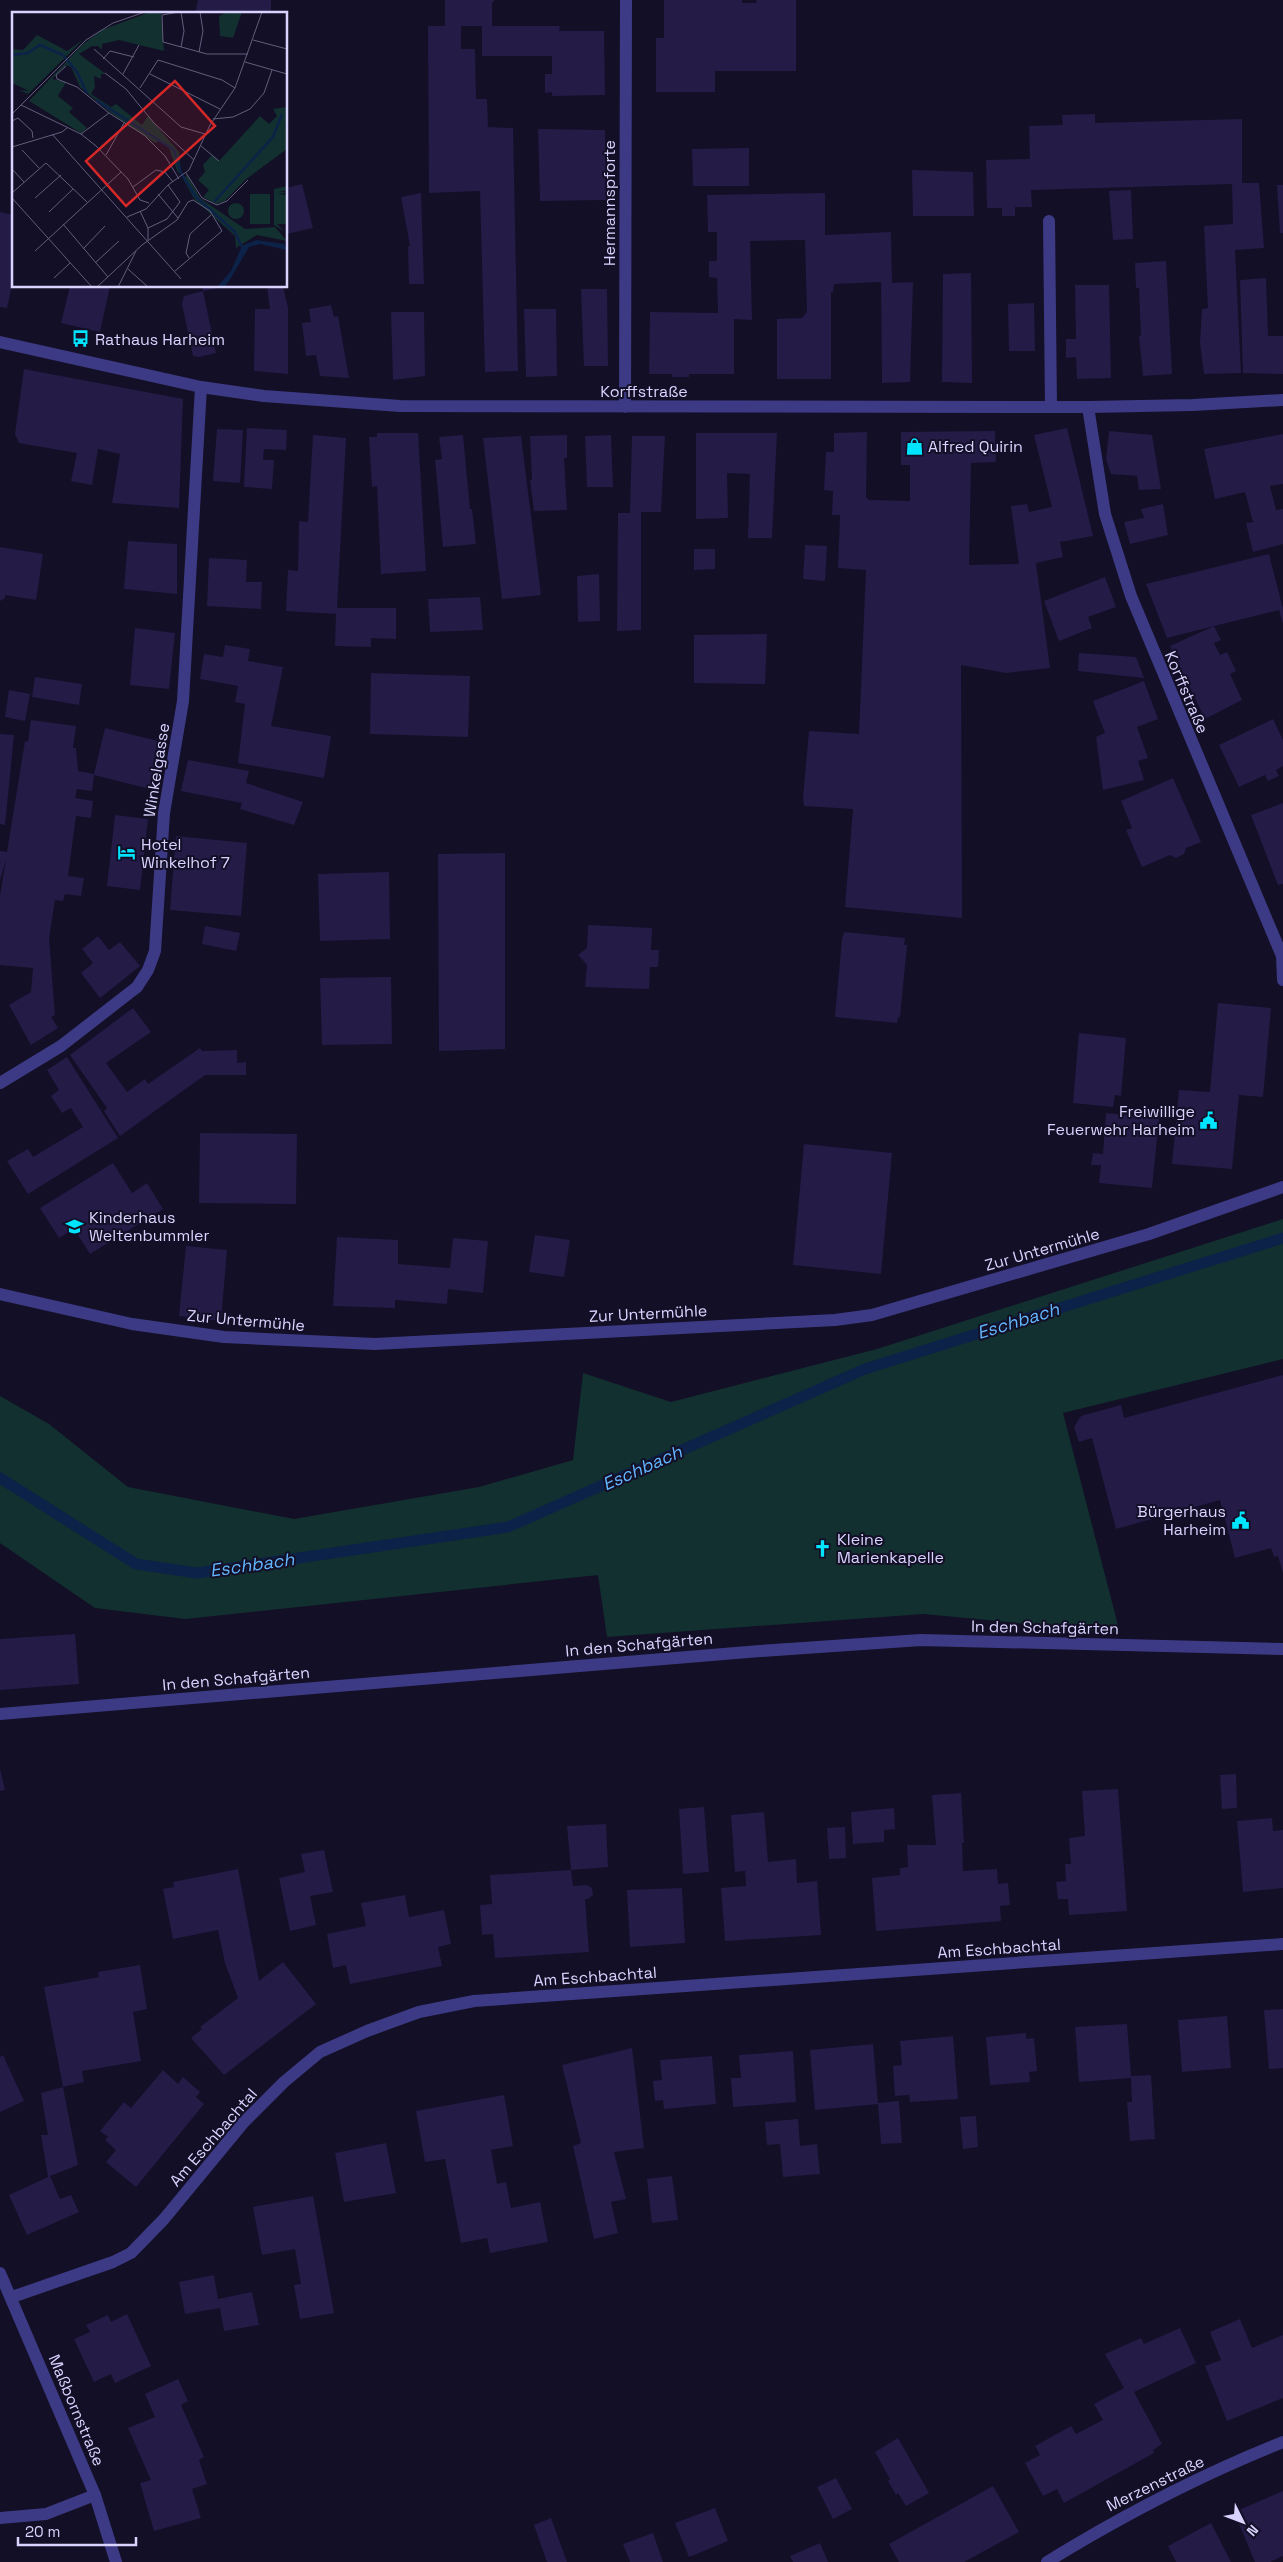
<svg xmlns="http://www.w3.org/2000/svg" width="1283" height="2562" font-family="'Space Grotesk',sans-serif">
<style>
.green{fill:#12302f}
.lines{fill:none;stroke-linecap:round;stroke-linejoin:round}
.stream{stroke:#0c2248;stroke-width:11}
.building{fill:#241b47}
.lane{stroke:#3d3a85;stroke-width:12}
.street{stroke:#3d3a85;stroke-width:12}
.labels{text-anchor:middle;stroke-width:4;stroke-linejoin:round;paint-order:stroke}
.street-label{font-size:16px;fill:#d9d4ff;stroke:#130f26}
.poi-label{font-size:16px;fill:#d9d4ff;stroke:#130f26;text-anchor:start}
.water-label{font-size:18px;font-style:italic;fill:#62b6ff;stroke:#130f26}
.inset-river{fill:none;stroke:#0c2248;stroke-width:2.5}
.inset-road{fill:none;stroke:#625e7d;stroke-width:1}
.view{fill:#d62828;fill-opacity:0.15;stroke:#d62828;stroke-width:2.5}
.inset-edge{fill:none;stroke:#d9d4ff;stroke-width:2.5}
</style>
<rect width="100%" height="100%" fill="#130f26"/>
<path class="green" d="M1283,1219V1359L1063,1413L1120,1633L924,1614L607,1637L598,1575L185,1619L95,1608L0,1543V1396L49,1424L128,1487L294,1519L479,1487L573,1460L583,1373L671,1402L877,1349Z"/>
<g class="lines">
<path class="stream" d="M0,1478L136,1564L197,1573L508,1527L865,1369L1283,1238"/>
</g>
<path class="building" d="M198,0H271V14H195Z
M445,0H495L492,3V26H560L559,31H604L605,95L552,96V92L545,93V74H552V56H482V26H461V49H475L476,99H487L488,127L513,128L518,371L485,372L480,191L429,193L428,26H445Z
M664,0H742V3H757L756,0H796V71H715V92H656V38H664Z
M1095,114V123L1242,119V183H1259L1264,248L1235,250L1241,373L1204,374L1200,343L1202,309L1208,308L1204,226L1233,224L1232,184L1031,190L1032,207H1015V216H1002V208H987L986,160L1030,159L1029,126L1063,125L1062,115Z
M538,129L605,130L606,200L540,201Z
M749,148V186H693L692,149Z
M912,170L973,172L974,216H913Z
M302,184L313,228L286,234V188Z
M1277,185H1283V233H1280Z
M1131,190L1133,239L1113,240L1109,191Z
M421,193L424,284H409L408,246H410L401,197Z
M825,193V235L891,232L892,283L913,282L910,382L882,383L881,282L834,284L833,292H831V379H777V319L802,318L807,312L805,240L750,241L752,320L734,319V374H689V377H672V374H649L650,312L718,313L717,278L709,277V261H717V232H708L707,195Z
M0,212L14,215V277L7,308L0,307Z
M1166,261L1172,374L1143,376L1139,336H1141L1139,288H1136L1135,263Z
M971,273L972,383L942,382L943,274Z
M1266,278L1268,336H1283V374L1243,373L1240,280Z
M1075,285H1109L1111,378L1077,379L1076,357L1066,358V339H1076Z
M70,286H110L100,332L61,323Z
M202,286L225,287L203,291L216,353L199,357L193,356L182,304L184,296L203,291Z
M267,286H283L288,308V374L254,371L255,309H270Z
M581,289H607L608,366H584Z
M1034,303L1035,351H1009L1008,304Z
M331,305L334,317L338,316L349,378L320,376L316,355L306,356L302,323L311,322L309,309Z
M524,309H556L557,376L526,377Z
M391,312H424L425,376L393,380Z
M24,369L183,399L179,508L112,503L120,454L98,449L92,485L71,481L77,453L19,443L15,434Z
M247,428L287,430L286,450L264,449L263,460H274L272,489L244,487Z
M1067,428L1093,536L1060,542L1063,557L1036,563L1050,668L1006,673L961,665L962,918L845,907L853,809L804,806L803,798L809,731L859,734L866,570L838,568L840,515H832L833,491L824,490L826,452H834V433L867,432L866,497L869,500L910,501V465H901V432L995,431L996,462L971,463L969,565L1019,564L1011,506L1027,504L1029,512L1052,507L1034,435Z
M217,429L243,430L240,483L213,481Z
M1109,431L1152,435L1161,489L1139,490L1137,476L1111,474L1106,459Z
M377,433H418L426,571L381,574L377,486L372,487L369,437H377Z
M696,433H777L772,538H748L750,474L727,473L728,518L696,519Z
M1283,434V484L1270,486L1276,510L1283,509V544L1253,552L1246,523L1253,522L1245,492L1215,499L1204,449Z
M313,435L346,438L337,608H396V639L371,638V647L335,646L336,614L286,611L288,570L298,571L299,521L308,522Z
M463,435L470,509H472L476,544L443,547L435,460L442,459L439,437Z
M567,435V458H564L567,510L534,511L530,480H532L530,436Z
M611,435L613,487H587L585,436Z
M521,436L541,595L502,599L483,438Z
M632,436H665L661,512H641V630L617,631L618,513H630Z
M1163,504L1168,535L1130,544L1124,522L1144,518L1141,509Z
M128,541L177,544V594L124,589Z
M805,545L827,546L825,581L803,579Z
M0,547L43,554L36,600L5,595V598L0,601Z
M694,549H715V569L694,570Z
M1269,554L1283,609V624L1279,610L1214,626L1221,640L1214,643L1220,655L1227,652L1236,671L1230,674L1242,700L1205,719L1170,646L1214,626L1167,638L1146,584Z
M209,558L247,560L246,582H262L261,609L207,606Z
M599,574L600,621L578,622L577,576Z
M1105,577L1116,607L1088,617L1092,628L1059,641L1044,601Z
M480,597L483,630L430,632L428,599Z
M135,628L175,633L169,689L130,685Z
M767,634L765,684L694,683V635Z
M225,645L250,649L248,661L283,667L271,726L331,736L324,778L238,763L245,704L235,702L238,686L200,679L204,654L223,657Z
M1079,653L1136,657L1144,678L1078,671Z
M371,673L470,676L468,737L370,734Z
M35,677L82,684L79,705L32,697Z
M1144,681L1158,719L1137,727L1148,758L1138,761L1144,780L1103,790L1096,737L1105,733L1093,701Z
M9,690L30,694L25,721L5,717Z
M1273,719L1283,740V766L1276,770L1279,776L1268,781L1265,775L1239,787L1219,745Z
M31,720L76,726L73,748H76L78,771L94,774L105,728L162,742L150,789L94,775L92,791L77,789L75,798L93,801L91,818L76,816L68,876L84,878L81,896L65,894L63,901L55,900L49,938L55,1015L51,1017L58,1028L31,1045L9,1005L31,992L33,968L0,965V895L6,860L0,880V851L7,852L25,741L28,742Z
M0,734L14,735L5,825L0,824Z
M188,760L249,771L246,783L303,802L294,825L240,809L242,803L181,791Z
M1173,778L1201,842L1186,848L1184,854L1176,858L1170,855L1142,867L1126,830L1132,828L1121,801Z
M1283,803V884L1278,885L1251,815Z
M115,815L148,819L140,890L107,886Z
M176,836L247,843L241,916L170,910Z
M505,853V1049L439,1051L438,854Z
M389,872L390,939L320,941L318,874Z
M588,925L652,928L651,950H659L658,967H650L649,989L585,987L587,965L578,955L587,948Z
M205,926L240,933L236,951L202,944Z
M844,932L905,938L904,945H907L900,1017H898L897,1023L835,1017L842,939Z
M98,936L109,950L120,942L140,966L100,998L81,973L93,963L82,949Z
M391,977L392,1044L322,1045L320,978Z
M1218,1003L1271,1008L1263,1097L1239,1095L1232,1169L1172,1164L1179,1090L1210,1092Z
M133,1008L151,1032L106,1063L127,1092L145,1079L148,1084L200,1048L202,1051L237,1050V1063L246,1062V1075H205L120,1136L104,1111L107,1108L70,1055Z
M1079,1033L1126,1038L1121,1096L1115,1095L1113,1107L1073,1103Z
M67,1057L118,1138L28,1194L7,1161L28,1149L33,1157L83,1127L71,1108L62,1113L51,1096L59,1090L47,1070Z
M1106,1113L1159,1118L1152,1188L1099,1183L1101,1165H1091L1093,1153L1103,1154Z
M200,1133L297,1134L296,1204L199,1203Z
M804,1144L892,1153L881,1274L793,1265Z
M113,1163L132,1193L147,1183L163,1209L90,1254L74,1229L59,1238L40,1208Z
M535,1235L570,1240L564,1277L529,1272Z
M337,1237L398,1240V1264L450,1268L453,1238L488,1241L483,1293L448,1289L447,1304L395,1300V1308L333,1306Z
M186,1246L227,1250L221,1321L179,1316Z
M1283,1375V1573L1278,1556L1274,1557L1271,1548L1235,1558L1220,1500L1116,1529L1092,1438L1079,1442L1074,1427L1081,1416L1121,1405L1124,1418Z
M75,1634L79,1684L0,1690V1639Z
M0,1769L5,1790L0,1791Z
M1236,1774L1237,1808L1222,1809L1220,1775Z
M1118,1789L1127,1911L1069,1915L1068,1899H1058L1056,1882L1066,1881L1065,1864H1071L1069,1838L1085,1836L1082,1791Z
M961,1793L964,1843H962L963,1871L997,1869L998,1884L1008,1883L1010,1905L1000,1906L1001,1921L876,1931L872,1878L900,1875V1868L908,1867L907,1845H936L932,1795Z
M704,1807L709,1872L683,1874L679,1809Z
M894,1808L895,1829L884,1830V1842L853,1844L851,1812Z
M764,1812L768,1862L796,1859L797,1883L817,1881L821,1935L725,1941L721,1888L746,1886L745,1871L735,1872L731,1815Z
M1272,1818L1273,1831L1283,1830V1888L1243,1892L1237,1821Z
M606,1824L608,1867L571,1870L567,1826Z
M845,1827L846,1858L829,1859L827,1828Z
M324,1850L333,1892L310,1896L316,1925L290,1931L279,1878L305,1872L301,1854Z
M238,1869L259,1981L283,1962L316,2004L224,2075L191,2038L202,2029L200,2027L238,1998L225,1963L218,1930L173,1939L163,1889L174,1887L173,1882Z
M571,1870L573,1886L587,1885L592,1888L593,1895L588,1899H585L589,1952L495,1958L493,1934L482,1935L480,1905L492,1904L490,1875Z
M682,1888L685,1943L630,1947L627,1890Z
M405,1895L409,1917L444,1910L451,1944L438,1947L442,1966L350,1984L346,1965L333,1968L327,1934L366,1926L361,1903Z
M140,1965L147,2009L133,2012L141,2061L82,2071L84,2082L63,2087L78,2165L50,2176L60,2199L71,2195L79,2212L27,2235L9,2195L48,2177L41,2135H48L41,2093L63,2087L44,1987L99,1977L98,1972Z
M1283,2009V2068L1269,2069L1264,2010Z
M1227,2016L1231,2068L1182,2072L1178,2020Z
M1127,2024L1131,2076L1151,2075L1155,2139L1130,2141L1127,2102H1132L1131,2078L1079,2082L1075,2027Z
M1026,2033V2039L1034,2038L1037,2071L1029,2072L1030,2082L990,2085L986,2037Z
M953,2036L958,2099L910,2102L909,2095L895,2096L893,2066L902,2065L900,2041Z
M873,2044L878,2103L899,2101L902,2143L881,2144L878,2104L815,2110L810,2050Z
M632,2048L644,2148L614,2152L626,2199L611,2202L618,2233L594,2239L573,2146L581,2143L562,2065Z
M793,2051L796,2102L733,2107L731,2078H741L739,2055Z
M3,2055L24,2101L0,2112V2057Z
M712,2056L716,2104L664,2109L663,2100L655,2101L653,2081L662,2080L660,2060Z
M163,2070L178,2084L183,2077L200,2092L196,2097L204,2104L136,2187L106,2162L116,2150L105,2140L108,2137L100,2131L124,2102L131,2108Z
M504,2095L513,2146L491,2150L497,2184L506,2182L511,2208L540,2202L548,2242L490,2253L487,2238L461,2243L445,2159L425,2162L416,2111Z
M976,2116L978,2147L963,2149L960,2117Z
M798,2119L800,2146L817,2144L820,2174L783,2177L780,2144L767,2145L765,2122Z
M386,2143L396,2193L344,2202L335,2153Z
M672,2176L678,2220L652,2223L647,2179Z
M313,2196L334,2313L300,2319L294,2285L301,2284L295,2249L262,2255L253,2207Z
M214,2275L218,2299L252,2292L259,2325L224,2331L220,2308L185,2314L179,2282Z
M127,2314L151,2366L115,2383L111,2374L94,2382L74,2339L90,2332L86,2325L108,2315L111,2322Z
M1240,2319L1252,2348L1283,2335V2398L1227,2421L1205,2366L1221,2360L1210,2332Z
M1180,2328L1196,2363L1134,2392L1162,2444L1153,2450L1154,2453L1064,2503L1057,2489L1043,2496L1025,2463L1040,2455L1035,2446L1071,2426L1076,2434L1103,2420L1094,2404L1124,2388L1105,2354L1141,2338L1144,2344Z
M178,2379L188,2401L181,2405L204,2457L199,2460L207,2484L192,2489L201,2518L154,2531L140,2483L151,2480L128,2428L155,2417L145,2394Z
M898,2438L929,2493L906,2506L898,2493L896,2495L888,2481L890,2479L875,2452Z
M836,2478L852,2509L833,2519L817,2487Z
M993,2486L1019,2532L964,2562H899L889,2544Z
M1283,2491V2556L1270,2562H1255L1234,2512Z
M715,2508L728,2541L689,2557L675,2523Z
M551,2518L567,2562H547L534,2525Z
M1211,2523L1231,2562H1176L1168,2546Z
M653,2533L663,2562H630L623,2544Z
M820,2543L828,2562H793L790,2556Z"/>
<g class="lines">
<path class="lane" d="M1049,221L1051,407
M0,2518L46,2514L95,2495"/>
<path class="street" d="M0,342L201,387L264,396L400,406L1088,407L1193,405L1283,400
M625,407L626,0
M1088,407L1105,514L1131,596L1282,956L1283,980
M0,1083L61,1046L137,987L148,970L155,951L164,813L183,701L201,387
M0,1294L132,1324L224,1337L375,1344L835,1320L872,1315L1149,1234L1283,1187
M0,1714L760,1651L921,1640L1283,1649
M0,2273L95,2495L116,2562
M12,2297L113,2262L131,2253L164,2219L244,2122L284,2082L320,2052L367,2031L419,2012L474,2001L1283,1944
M1047,2562C1123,2515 1200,2475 1283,2442"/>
</g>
<defs>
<symbol id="bus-bare" viewBox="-9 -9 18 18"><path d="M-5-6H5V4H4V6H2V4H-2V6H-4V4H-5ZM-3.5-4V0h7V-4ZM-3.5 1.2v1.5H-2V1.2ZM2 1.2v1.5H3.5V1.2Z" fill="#00e5ff" stroke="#130f26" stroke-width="2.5" paint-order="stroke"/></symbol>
<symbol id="shop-bare" viewBox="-9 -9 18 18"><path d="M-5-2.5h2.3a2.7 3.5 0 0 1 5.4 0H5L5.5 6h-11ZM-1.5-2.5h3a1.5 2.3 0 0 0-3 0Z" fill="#00e5ff" stroke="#130f26" stroke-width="2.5" paint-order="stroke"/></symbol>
<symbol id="hotel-bare" viewBox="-9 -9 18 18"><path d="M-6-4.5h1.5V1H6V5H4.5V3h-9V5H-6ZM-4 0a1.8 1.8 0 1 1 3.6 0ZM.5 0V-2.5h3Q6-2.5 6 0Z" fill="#00e5ff" stroke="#130f26" stroke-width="2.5" paint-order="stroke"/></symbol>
<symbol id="civic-bare" viewBox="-9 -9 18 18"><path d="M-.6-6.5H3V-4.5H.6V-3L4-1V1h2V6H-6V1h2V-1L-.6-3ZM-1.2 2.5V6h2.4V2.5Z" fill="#00e5ff" stroke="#130f26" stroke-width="2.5" paint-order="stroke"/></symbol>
<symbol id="school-bare" viewBox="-9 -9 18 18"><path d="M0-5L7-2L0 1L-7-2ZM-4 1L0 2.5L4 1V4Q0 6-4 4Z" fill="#00e5ff" stroke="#130f26" stroke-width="2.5" paint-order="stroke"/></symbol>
<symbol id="church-bare" viewBox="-9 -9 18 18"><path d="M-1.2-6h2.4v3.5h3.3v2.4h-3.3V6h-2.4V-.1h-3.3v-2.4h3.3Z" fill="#00e5ff" stroke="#130f26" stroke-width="2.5" paint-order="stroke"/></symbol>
</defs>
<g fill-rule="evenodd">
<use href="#bus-bare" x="68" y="326" width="25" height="25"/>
<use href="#shop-bare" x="902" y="434" width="25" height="25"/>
<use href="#hotel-bare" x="114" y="840" width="25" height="25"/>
<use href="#civic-bare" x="1196" y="1108" width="25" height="25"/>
<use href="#school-bare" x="62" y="1214" width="25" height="25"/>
<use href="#civic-bare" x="1228" y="1508" width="25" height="25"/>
<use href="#church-bare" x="810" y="1536" width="25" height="25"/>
</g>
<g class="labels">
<g class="street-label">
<text transform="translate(609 203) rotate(-90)" y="6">Hermannspforte</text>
<text x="644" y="397">Korffstraße</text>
<text transform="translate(1187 692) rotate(67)" y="6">Korffstraße</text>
<text transform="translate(156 770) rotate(-81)" y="6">Winkelgasse</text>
<text transform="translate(1042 1249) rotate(-16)" y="6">Zur Untermühle</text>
<text transform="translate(648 1313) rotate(-3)" y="6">Zur Untermühle</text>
<text transform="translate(246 1320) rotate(5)" y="6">Zur Untermühle</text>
<text transform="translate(1045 1627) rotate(1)" y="6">In den Schafgärten</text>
<text transform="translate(639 1644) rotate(-5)" y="6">In den Schafgärten</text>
<text transform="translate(236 1678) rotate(-5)" y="6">In den Schafgärten</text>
<text transform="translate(999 1948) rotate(-4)" y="6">Am Eschbachtal</text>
<text transform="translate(595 1976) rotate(-4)" y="6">Am Eschbachtal</text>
<text transform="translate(213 2137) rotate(-49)" y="6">Am Eschbachtal</text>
<text transform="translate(77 2410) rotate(67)" y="6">Maßbornstraße</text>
<text transform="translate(1155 2483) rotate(-26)" y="6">Merzenstraße</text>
</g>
<g class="poi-label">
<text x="95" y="345">Rathaus Harheim</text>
<text x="928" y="452">Alfred Quirin</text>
<text x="141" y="850">Hotel<tspan x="141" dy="18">Winkelhof 7</tspan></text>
<text x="1195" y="1117" text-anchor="end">Freiwillige<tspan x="1195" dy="18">Feuerwehr Harheim</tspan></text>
<text x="89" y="1223">Kinderhaus<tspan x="89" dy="18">Weltenbummler</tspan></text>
<text x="1226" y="1517" text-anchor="end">Bürgerhaus<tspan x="1226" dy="18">Harheim</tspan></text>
<text x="837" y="1545">Kleine<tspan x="837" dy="18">Marienkapelle</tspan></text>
</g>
<g class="water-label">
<text transform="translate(1018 1321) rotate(-17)" y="6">Eschbach</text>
<text transform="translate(642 1468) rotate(-24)" y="6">Eschbach</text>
<text transform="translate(252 1565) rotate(-8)" y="6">Eschbach</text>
</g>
</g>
<g transform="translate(12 12)">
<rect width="275" height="275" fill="#130f26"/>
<path d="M138,0H153L149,2L152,39L107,28L90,32V38L86,34H80L67,42L94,62H89V67L82,64L83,75L79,82L99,95L104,92L130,113L136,104L167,140L169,159L166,161L157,136L147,129L143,131L99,101L68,75L59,55L54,53L40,67L54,70L46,84L61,96L57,100L75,116L69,121L17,89L70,33L90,18ZM216,0H230L221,26L208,24L207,4ZM25,23L55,39L72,27L16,82L7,78L17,79L0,71V37L11,38ZM275,95V137L233,168L213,189L204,192L191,185L197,178L186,168L193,160L191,153L200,143L207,149L248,104L257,112L265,104L261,97ZM175,163L188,186L233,217L263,215L275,229L245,223L224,236L223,224L183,188L171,167ZM275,174L274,179H267L275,181L265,182L275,183V212H265L273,220L262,213V177ZM238,182H258V212H238ZM216 199a8 8 0 1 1 16 0a8 8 0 1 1-16 0Z" fill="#12302f"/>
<path d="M244,228L272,232L275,238L248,232L237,235L217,269L212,275H205L219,259L230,234Z" fill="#0c2248"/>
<path class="inset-river" d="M0,43L16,41L28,33L51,43L65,60L75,81M84,88L162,138L169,161L184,185L223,220L230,235M202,190L261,125L270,102"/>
<path class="inset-road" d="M167,0L150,3L151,30L195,42H236M169,0L172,19L169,35M241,28L275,37M82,37L169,115L193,122M187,40L191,19L188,0M91,47L98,39L122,45M233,50L275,62M54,54L44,63L45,67L65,75L97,101L132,123L153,144L167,167M93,61L114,77L142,111L182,148M111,62L127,33M138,62L208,97M128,76L146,48L210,68L223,76M9,93L69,122L84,134L116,167L128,188L137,191M0,102L74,28L101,11L133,0M201,107L221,105L238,97L252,81L260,58M0,109L6,106L20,119L21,126M40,122L169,267M69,122L97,101M189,134L207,149M0,135L50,120L55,116M10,138L27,156M94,143L112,111M0,157L12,170M174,161L190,186L205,193L215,189L236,168M121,175L144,158L153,160L161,170M0,181L34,151L75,190M146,182L166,206M0,186L80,275M23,186L49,163M128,199L136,216V228M37,200L61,177M115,205L134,197L156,173L177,158L198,113L223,76L250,0M51,212L96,265M136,216L155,207L168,190L156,173M71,237L93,214M23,239L109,160M177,246L174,241L178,222L199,203M83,251L107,229M116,257L136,275M42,266L58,251M85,275L130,233L165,208L176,190L181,188L198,199L210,219L163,259M106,275L124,239"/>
<path class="view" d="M163,69L203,114L114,194L74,149Z"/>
<rect width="275" height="275" class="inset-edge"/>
</g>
<g transform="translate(1243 2522) rotate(132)" stroke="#130f26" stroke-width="4" paint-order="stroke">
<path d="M0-4L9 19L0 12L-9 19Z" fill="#d9d4ff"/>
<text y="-8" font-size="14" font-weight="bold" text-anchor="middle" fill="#d9d4ff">N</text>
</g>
<path d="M18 2537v8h118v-8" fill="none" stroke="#d9d4ff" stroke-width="2.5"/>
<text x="25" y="2537" font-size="15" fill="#d9d4ff" stroke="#130f26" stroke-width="4" paint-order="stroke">20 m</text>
</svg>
